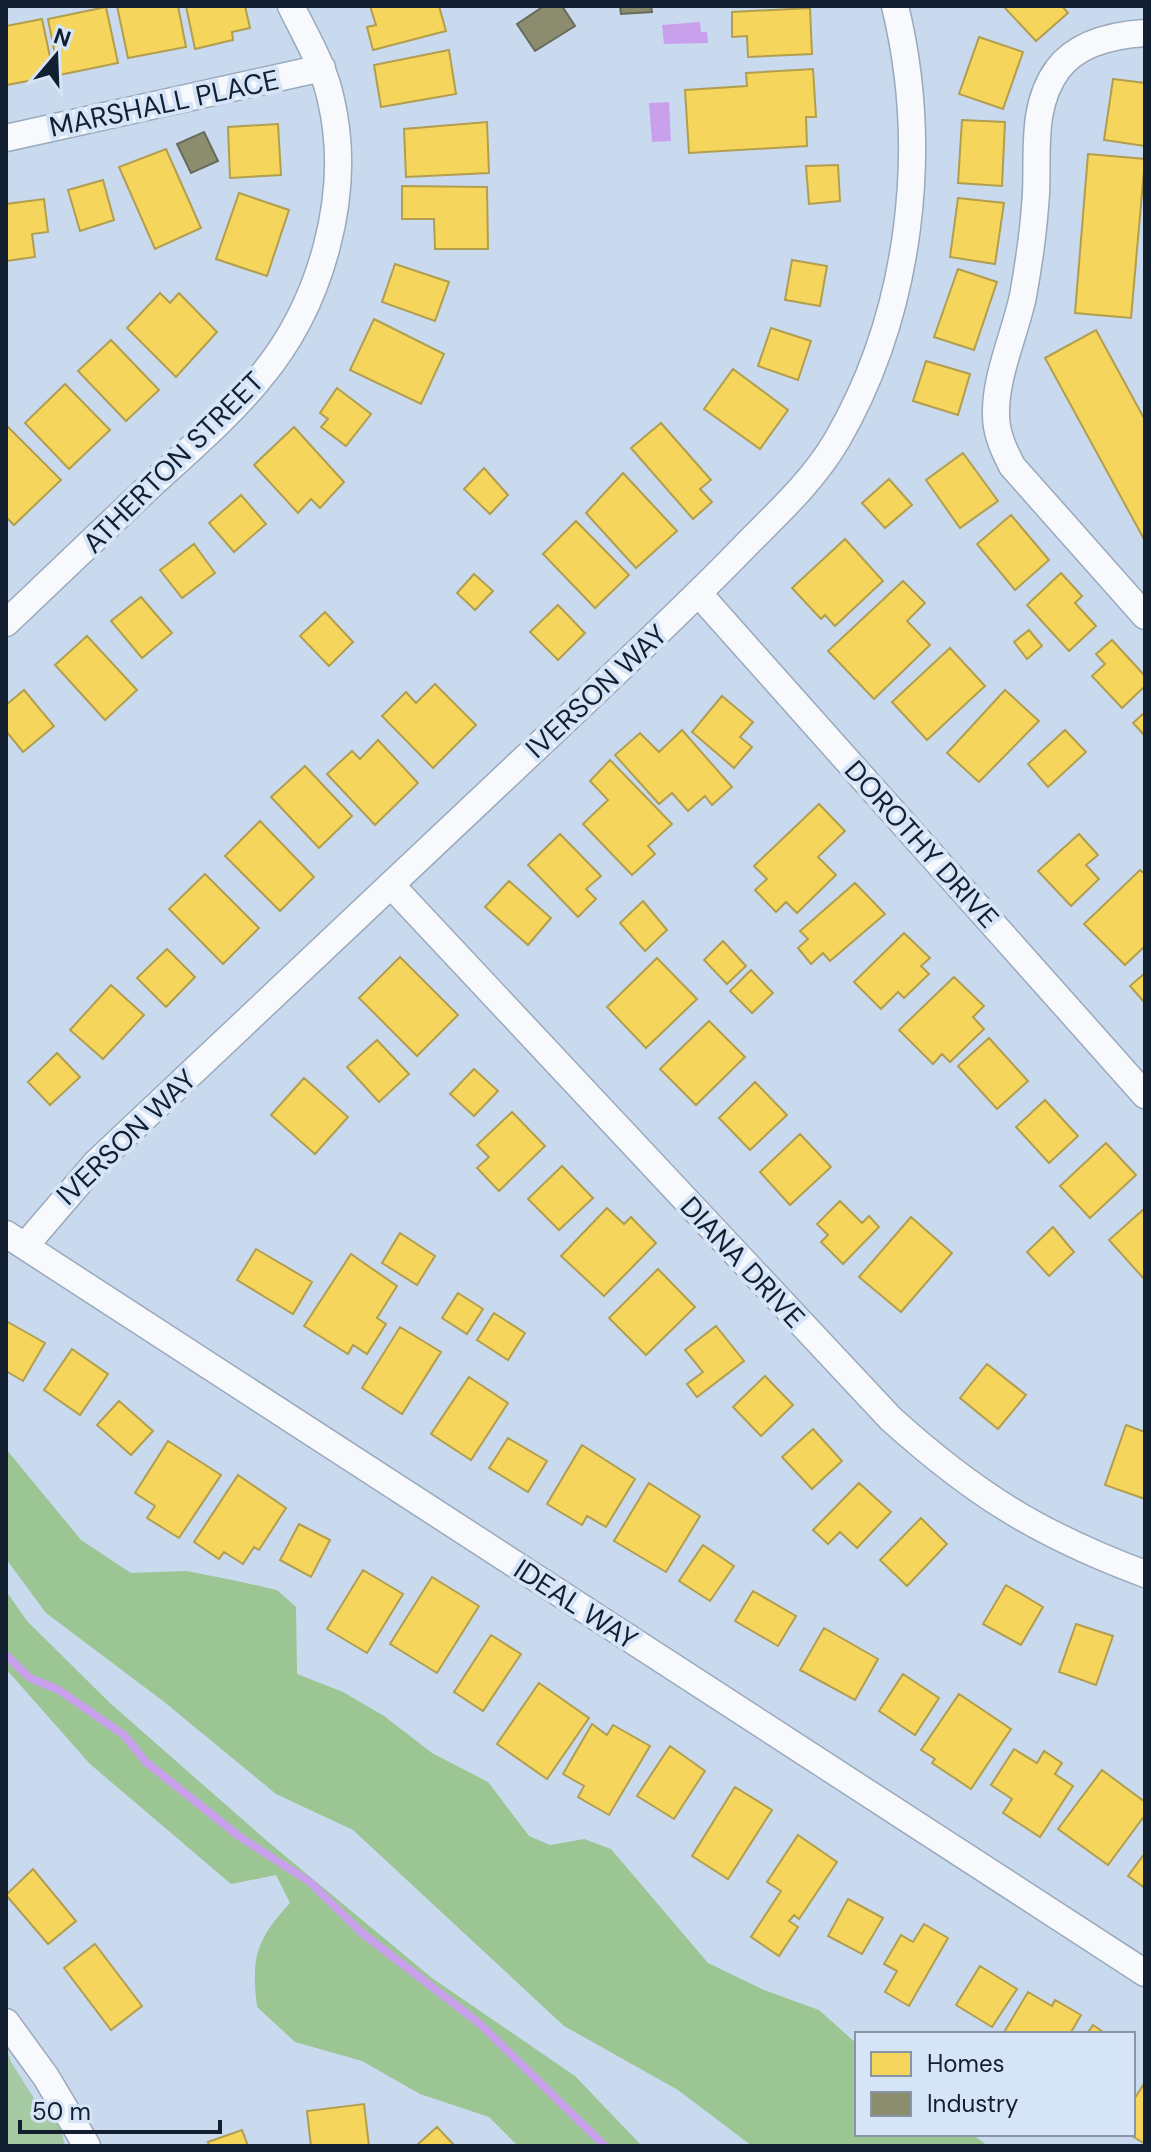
<svg xmlns="http://www.w3.org/2000/svg" width="1151" height="2152" font-family="'DM Sans',sans-serif">
<style>
.green{fill:#a6cba4}
.forest{fill:#9bc593}
.water{fill:#c9a0ec}
.homes{fill:#f6d55c;stroke:#b19e4f;stroke-width:2}
.industry{fill:#8c8c6e;stroke:#676b5b;stroke-width:2}
.lines{fill:none;stroke-linecap:round;stroke-linejoin:round}
.stream{stroke:#c9a0ec;stroke-width:8}
.minor-casing{stroke:#9aa9bb;stroke-width:29}
.minor{stroke:#f7f9fd;stroke-width:26}
.labels{text-anchor:middle;stroke-width:8;stroke-linejoin:round;paint-order:stroke}
.street-label{font-size:28px;fill:#111f30;stroke:#d5e4f7}
</style>
<rect width="100%" height="100%" fill="#c9daef"/>
<path class="green" d="M6,2047L11,2062L39,2106L47,2108L61,2129L65,2146H6Z"/>
<path class="forest" d="M6,1449L81,1540L131,1573L187,1571L237,1581L277,1590L296,1607L297,1674L343,1692L384,1716L432,1753L488,1782L529,1836L550,1845L584,1839L611,1849L708,1963L764,1990L819,2010L857,2044V2134H972L988,2146H752L678,2090L564,2026L353,1830L276,1794L163,1701L46,1613L6,1559Z
M6,1591L27,1621L110,1703L267,1841L432,1978L575,2076L642,2146H518L489,2117L420,2094L362,2061L295,2042L257,2007C251,1957 256,1940 290,1903L276,1875L231,1884L90,1764L6,1669Z"/>
<path class="water" d="M700,22L701,32H707L708,43L664,44L662,25Z
M669,102L671,141L652,142L649,103Z"/>
<path class="homes" d="M117,6H178L186,47L128,58Z
M186,6H245L250,28L232,32L233,40L195,49Z
M370,6H439L446,31L373,50L367,27L376,25Z
M1062,6L1068,13L1036,41L1004,7Z
M106,7L118,63L59,75L48,19Z
M810,8L812,54L748,57L747,36L732,37V12Z
M42,19L54,76L7,85L6,26Z
M979,37L1023,52L1003,109L959,94Z
M449,50L456,94L381,107L374,65Z
M813,69L816,117H806L807,146L689,153L685,90L747,86L746,73Z
M1113,79L1145,83V146L1104,140Z
M962,120L1005,122L1002,186L958,183Z
M487,122L489,173L406,177L404,129Z
M278,124L281,175L230,178L228,127Z
M166,149L201,228L155,249L119,167Z
M1088,154L1145,159L1131,318L1075,313Z
M838,165L840,201L809,204L806,166Z
M103,180L114,220L80,231L68,190Z
M402,186L487,187L488,249H435L434,219H402Z
M239,193L289,210L267,276L216,259Z
M958,198L1004,203L995,264L950,257Z
M44,199L48,232L32,234L35,257L6,261V204Z
M792,260L827,266L820,306L785,300Z
M395,264L449,282L435,321L382,302Z
M958,269L997,282L974,350L934,337Z
M160,293L170,303L179,293L217,332L176,377L127,328Z
M374,319L444,354L421,404L350,370Z
M771,328L811,341L798,380L758,366Z
M1096,330L1145,420V541L1045,358Z
M111,340L159,390L126,421L78,371Z
M926,361L970,374L958,415L913,401Z
M733,369L788,410L760,449L704,409Z
M65,384L110,430L69,469L25,423Z
M337,388L371,414L346,446L321,427L328,419L320,413Z
M661,423L711,480L700,489L712,502L693,519L631,448Z
M6,425L61,480L14,525L6,517Z
M294,427L344,482L320,508L311,499L298,513L254,465Z
M963,453L998,501L960,528L926,480Z
M484,468L508,495L490,514L464,489Z
M623,473L677,531L636,568L586,513Z
M889,479L912,505L885,528L862,503Z
M241,495L266,524L234,552L209,523Z
M1011,515L1049,560L1015,590L977,544Z
M576,521L629,575L595,608L543,554Z
M845,539L883,581L835,626L825,615L821,619L792,588Z
M194,544L215,573L182,598L160,570Z
M1061,573L1082,596L1075,603L1096,626L1069,651L1027,605Z
M474,574L493,591L475,610L457,593Z
M903,581L925,603L907,621L930,645L874,699L828,651Z
M141,597L172,633L142,658L111,621Z
M558,605L585,633L558,660L530,632Z
M325,612L353,642L329,666L300,636Z
M1029,630L1042,646L1027,659L1014,642Z
M87,636L137,690L105,720L55,665Z
M1112,640L1145,676V686L1122,708L1092,676L1105,664L1096,654Z
M950,648L985,686L927,740L892,702Z
M435,684L476,725L433,768L382,716L406,692L416,703Z
M24,690L54,726L23,752L6,731V705Z
M1005,690L1039,721L979,782L947,753Z
M722,696L753,722L740,737L752,747L734,768L692,732Z
M1145,712V736L1133,723Z
M682,730L732,787L712,805L705,796L688,811L672,793L659,804L615,755L640,733L659,752Z
M1065,730L1086,752L1048,787L1028,764Z
M378,740L418,783L375,825L327,774L352,751L360,759Z
M610,760L672,824L648,846L655,854L632,875L583,824L608,800L590,781Z
M305,766L352,816L319,848L271,797Z
M819,804L845,831L818,857L836,875L797,913L786,902L776,912L755,890L767,879L754,866Z
M260,821L314,877L280,911L225,856Z
M560,834L601,876L586,889L596,899L578,917L528,865Z
M1079,834L1098,855L1086,865L1099,879L1071,906L1038,871Z
M1140,870L1145,874V946L1125,965L1084,924Z
M205,874L259,928L223,964L169,909Z
M509,881L551,918L528,945L485,907Z
M855,883L885,914L830,961L823,953L811,964L798,948L808,939L800,931Z
M643,901L667,930L645,951L620,923Z
M904,933L930,958L921,966L929,974L904,998L898,992L881,1009L854,982Z
M723,941L746,966L727,984L704,960Z
M167,949L195,977L166,1007L137,978Z
M400,957L458,1015L417,1056L359,998Z
M657,958L697,999L646,1048L607,1007Z
M751,970L773,993L752,1013L730,991Z
M1145,973V1003L1130,986Z
M954,977L984,1006L973,1017L984,1029L950,1062L942,1054L933,1064L899,1030Z
M111,985L144,1015L103,1059L70,1030Z
M709,1021L745,1057L696,1105L660,1069Z
M989,1038L1028,1081L997,1109L958,1066Z
M377,1040L409,1074L379,1102L347,1067Z
M57,1053L80,1077L50,1105L28,1082Z
M474,1069L498,1091L474,1116L450,1094Z
M304,1078L348,1117L315,1154L271,1115Z
M755,1082L787,1115L750,1150L719,1118Z
M1045,1100L1078,1136L1049,1163L1016,1127Z
M512,1112L545,1146L499,1191L477,1168L489,1157L477,1145Z
M800,1134L831,1167L790,1205L760,1172Z
M1106,1143L1136,1175L1090,1218L1060,1186Z
M562,1166L593,1198L559,1230L528,1199Z
M840,1201L862,1223L869,1216L879,1227L843,1264L821,1242L828,1235L817,1224Z
M607,1208L624,1224L631,1217L656,1243L604,1296L561,1256Z
M1145,1208V1280L1109,1240Z
M911,1217L952,1253L901,1312L859,1277Z
M1053,1227L1074,1252L1049,1276L1027,1252Z
M400,1233L435,1256L417,1285L382,1263Z
M256,1249L312,1282L293,1314L237,1280Z
M351,1254L397,1286L377,1318L386,1324L367,1354L353,1345L348,1354L304,1326Z
M658,1269L695,1307L646,1355L609,1318Z
M458,1293L483,1309L467,1334L442,1318Z
M494,1313L525,1333L508,1360L477,1340Z
M6,1321L45,1343L23,1381L6,1371Z
M716,1326L744,1361L697,1397L687,1384L703,1372L685,1350Z
M400,1327L441,1352L402,1414L362,1388Z
M72,1349L108,1374L80,1415L44,1390Z
M987,1364L1026,1395L998,1429L960,1398Z
M765,1376L793,1405L761,1436L733,1407Z
M469,1377L508,1403L471,1460L431,1434Z
M119,1401L153,1431L131,1455L97,1425Z
M1126,1425L1145,1432V1499L1105,1485Z
M813,1429L842,1461L812,1489L782,1457Z
M508,1438L547,1461L528,1492L489,1468Z
M168,1441L221,1475L179,1538L147,1518L155,1506L135,1493Z
M582,1445L635,1479L606,1527L587,1516L582,1525L547,1504Z
M238,1475L286,1508L259,1550L254,1547L243,1564L224,1552L219,1559L194,1542Z
M649,1483L700,1516L666,1572L614,1541Z
M859,1483L891,1512L857,1548L840,1532L828,1544L813,1530Z
M921,1518L947,1544L907,1586L880,1560Z
M299,1524L330,1540L311,1577L280,1560Z
M703,1545L734,1566L710,1601L679,1581Z
M363,1570L403,1594L367,1653L327,1629Z
M432,1577L479,1606L437,1673L390,1644Z
M1006,1585L1043,1607L1021,1645L983,1624Z
M753,1591L796,1616L778,1646L735,1621Z
M1076,1624L1113,1636L1096,1685L1059,1672Z
M824,1628L878,1659L855,1700L800,1670Z
M491,1635L521,1654L483,1711L454,1692Z
M903,1674L939,1698L915,1735L879,1711Z
M539,1683L589,1718L547,1779L497,1744Z
M959,1694L1011,1729L971,1789L932,1763L935,1759L921,1750Z
M592,1724L607,1735L613,1725L650,1746L609,1815L578,1797L584,1786L563,1774Z
M670,1746L705,1771L674,1819L637,1796Z
M1014,1749L1037,1763L1044,1751L1062,1763L1055,1774L1073,1786L1040,1837L1003,1813L1012,1799L991,1785Z
M1102,1770L1145,1802V1815L1108,1865L1058,1829Z
M735,1787L772,1810L728,1879L692,1856Z
M798,1835L837,1862L799,1919L794,1915L789,1921L798,1927L779,1956L751,1937L781,1891L767,1882Z
M1145,1853V1888L1128,1876Z
M33,1869L76,1921L48,1944L6,1895Z
M848,1899L883,1918L862,1954L828,1936Z
M924,1924L948,1938L909,2006L885,1992L897,1971L884,1964L901,1935L913,1942Z
M95,1944L142,2006L111,2030L64,1968Z
M980,1966L1017,1989L992,2027L956,2005Z
M1028,1992L1052,2006L1055,2000L1081,2015L1070,2034H1003Z
M1093,2025L1106,2034H1087Z
M1145,2082V2144L1129,2134H1133V2101Z
M364,2104L369,2146H311L307,2111Z
M437,2127L455,2146H416Z
M242,2130L248,2146H209L208,2142Z"/>
<path class="industry" d="M544,6H562L575,26L535,51L517,24Z
M620,6H651L652,12L621,14Z
M204,132L218,161L191,173L177,144Z"/>
<g class="lines">
<path class="stream" d="M6,1655L30,1678L59,1690L124,1735L146,1762L240,1837L310,1882L362,1933L479,2023L605,2146"/>
<defs>
<path id="minor" d="M1145,33C1114,35 1078,42 1058,69C1031,105 1038,151 1036,193C1034,227 1029,263 1023,296C1015,334 995,376 996,415C996,434 1004,450 1012,466L1145,616
M6,138L322,68
M699,594L1145,1095
M6,623C54,577 103,531 151,485C188,451 227,418 259,379C321,306 353,194 331,100C324,66 306,37 291,6
M391,885L891,1419C974,1494 1040,1535 1145,1574
M6,1234L1145,1973
M25,1246L96,1163C260,1008 425,853 590,697C644,646 698,595 750,541C782,509 814,479 837,440C911,312 930,149 895,6
M6,2022L46,2077L87,2146"/>
</defs>
<use href="#minor" class="minor-casing"/>
<use href="#minor" class="minor"/>
</g>
<g class="labels">
<g class="street-label">
<text transform="translate(164 103) rotate(-12)" y="10">MARSHALL PLACE</text>
<text transform="translate(173 462) rotate(-45)" y="10">ATHERTON STREET</text>
<text transform="translate(596 691) rotate(-43)" y="10">IVERSON WAY</text>
<text transform="translate(922 844) rotate(48)" y="10">DOROTHY DRIVE</text>
<text transform="translate(126 1137) rotate(-44)" y="10">IVERSON WAY</text>
<text transform="translate(743 1262) rotate(47)" y="10">DIANA DRIVE</text>
<text transform="translate(576 1604) rotate(33)" y="10">IDEAL WAY</text>
</g>
</g>
<rect width="1151" height="2152" fill="none" stroke="#111f30" stroke-width="16"/>
<rect x="855" y="2032" width="280" height="104" fill="#d5e4f7" stroke="#8795a7" stroke-width="2"/>
<rect x="871" y="2052" width="40" height="24" fill="#f6d55c" stroke="#8795a7" stroke-width="2"/>
<text x="927" y="2072" font-size="24" fill="#111f30">Homes</text>
<rect x="871" y="2092" width="40" height="24" fill="#8c8c6e" stroke="#8795a7" stroke-width="2"/>
<text x="927" y="2112" font-size="24" fill="#111f30">Industry</text>
<g transform="translate(56 56) rotate(19)" stroke="#d5e4f7" stroke-width="6" paint-order="stroke">
<path d="M0-6L14 30L0 20L-14 30Z" fill="#111f30"/>
<text y="-12" font-size="22" font-weight="bold" text-anchor="middle" fill="#111f30">N</text>
</g>
<path d="M20 2120v12h200v-12" fill="none" stroke="#111f30" stroke-width="4"/>
<text x="32" y="2120" font-size="24" fill="#111f30" stroke="#d5e4f7" stroke-width="6" paint-order="stroke">50 m</text>
</svg>
